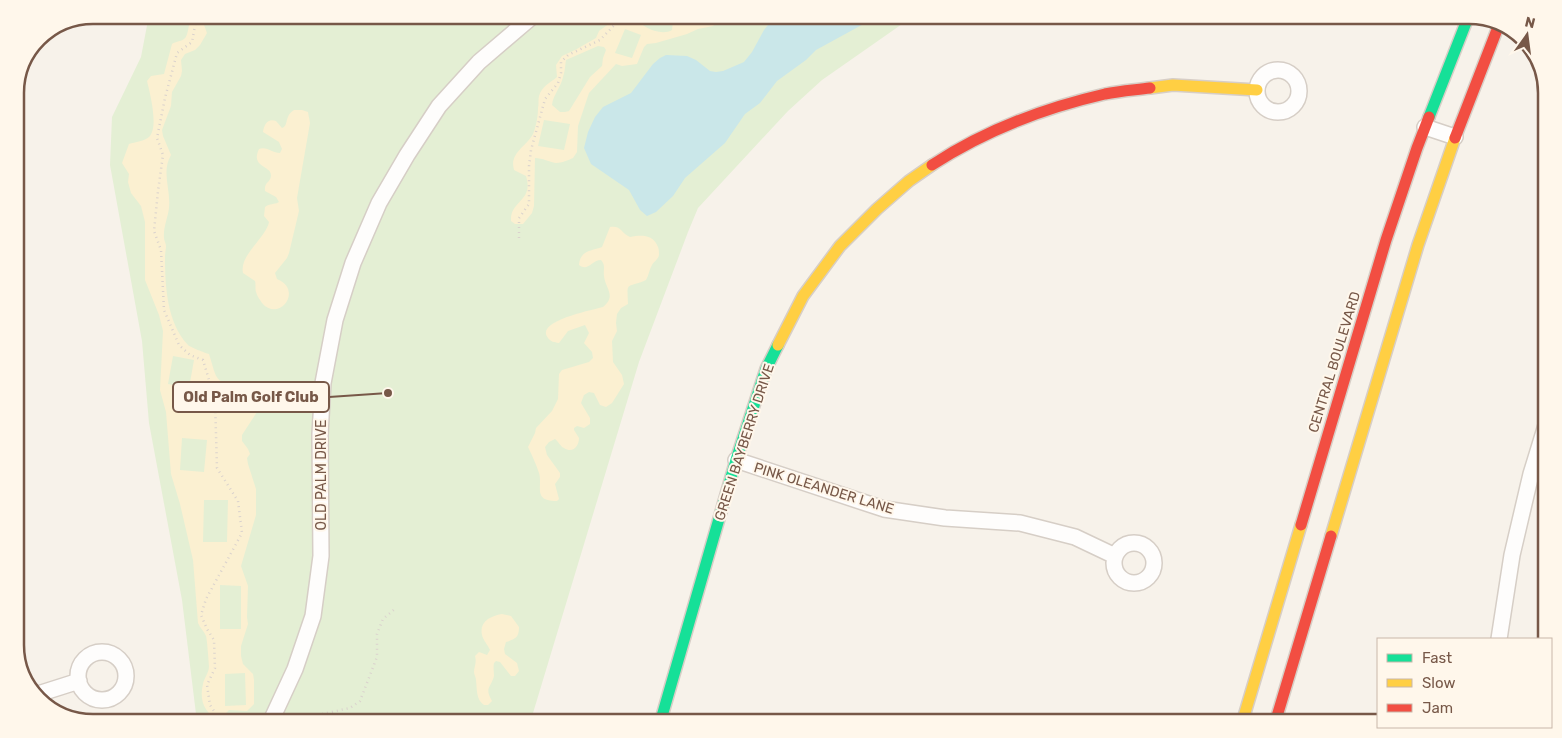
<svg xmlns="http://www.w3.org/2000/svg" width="1562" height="738" font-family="Rubik,sans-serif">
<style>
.green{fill:#e4efd4}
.sand{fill:#fbf0d1;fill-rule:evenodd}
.water{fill:#cae7e9}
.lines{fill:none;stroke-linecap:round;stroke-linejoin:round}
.street-casing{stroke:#d6cec6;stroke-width:18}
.fast-casing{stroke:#d7cec6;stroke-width:14}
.slow-casing{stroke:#d7cec6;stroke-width:14}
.jam-casing{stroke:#d7cec6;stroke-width:14}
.path{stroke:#dad2cd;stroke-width:2.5;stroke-dasharray:1 4;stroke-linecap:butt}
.street{stroke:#fefdfc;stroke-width:15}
.fast{stroke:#16e098;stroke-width:11}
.slow{stroke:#ffcf43;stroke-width:11}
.jam{stroke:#f24e42;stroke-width:11}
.labels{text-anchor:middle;stroke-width:4;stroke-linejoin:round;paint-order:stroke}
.street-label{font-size:14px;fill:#775848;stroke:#fff7eb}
.rim{fill:none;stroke:#775848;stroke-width:2.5}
.leader{fill:none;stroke:#775848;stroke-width:2}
.callout-dot{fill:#775848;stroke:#fff7eb;stroke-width:2}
.callout{fill:#fff7eb;stroke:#775848;stroke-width:2}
.callout-label{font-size:15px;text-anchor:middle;font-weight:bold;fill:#775848}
</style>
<rect width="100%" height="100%" fill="#f7f2ea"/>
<path class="green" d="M149,15H915L822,80L788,111L698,208L688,232L639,362L530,723H202L196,714L182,600L149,423L142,341L110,165L112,117L141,57Z"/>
<path class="sand" d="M192,15L204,16L203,22L207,33L200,45L195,50L185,54L181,60L182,71L181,76L172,92L171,106L162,130L163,136L171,155C161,172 171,189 169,208C168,217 163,228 164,238C164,241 166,243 166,246C166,249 165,253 165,257C165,286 167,323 188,345C190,347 205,353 209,354C218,382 213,381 243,387L247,396L255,403L257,407V412L242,435V441L248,449L250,454L247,458L248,464L256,489V515L241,566L248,586L247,617L248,624L241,646V656L243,664L253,674L254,680V704L247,711L229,710L220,719C204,715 199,699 203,684C204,678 209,673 209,666C209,664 207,638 206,636C204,631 200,628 198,623L193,560L180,504L171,474L166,412L160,390L163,331L159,315L145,280V222L141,206L131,193L128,182L129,174L122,163L129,144C135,142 145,141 149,137C159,128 150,93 147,81L151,76L164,74L172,44C176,41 180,42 184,39C189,36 188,22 192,15ZM173,356L194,360L189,388L168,384ZM182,438L207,440L204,472L180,470ZM204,500H228L227,542H203ZM220,585L241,586V629H220ZM245,673L246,705L225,706V674Z
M616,15H634C638,26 661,37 672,30L673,21L677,15H704L713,20L715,15H725L723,18L713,26L698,29L687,34L656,43L647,44L644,47L637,64L622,66L616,64L589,93L578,126L577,152L573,158C568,160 562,163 556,163C549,162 543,158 535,158L534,206L532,213L523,224H515L511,221C510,200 534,202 526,176L514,170C509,153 526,147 533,134C536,127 538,116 538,108C539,104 538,100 539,96C542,86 550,83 557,77L556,65L562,56L575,50L596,38L599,31L610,23ZM625,29L641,35L632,58L615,53ZM598,46L604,47L606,50L603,58L602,66L590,77L569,111L565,112H560L552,105C553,95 561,87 563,77C565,71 565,66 566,60ZM544,120L570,124L564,150L538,146Z
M294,110H302L308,112L310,123L297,198L299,211L289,253L287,258L275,273L277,279C304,290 279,323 262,303C260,300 257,296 256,292C255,289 256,284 255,281L243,273C239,255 266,238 269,222L264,216L265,207C270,203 274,205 279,202L276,197L265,191C264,182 270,183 271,176C272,165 250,168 259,149C267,146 272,153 280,153L282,149L279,142L263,132C264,124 268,118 276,121L282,128C289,126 284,116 294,110Z
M610,227C621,225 621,233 630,237C641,235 653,234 658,247C659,250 659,251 659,255C658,260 654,261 652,265C649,270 649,275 646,280C626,289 627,280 628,304L621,308L617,314L616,323L617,331L612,341L613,362L622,375L624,384L612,403L606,407L600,405L594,393L589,392L584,395L581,403L590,418V424L584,428L577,426L574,428V430L579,438C579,446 573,454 564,448C560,446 559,442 555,439L549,442L545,447L547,455L560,473V477L555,484L559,499L557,501C532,501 543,486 539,473C536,464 532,455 528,447L535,433L536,428L552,411L558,399L559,374L562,370L589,362L593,358L592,352L584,343L589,333L585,325L568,331L559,343C554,342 551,342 548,338C534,321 593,310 603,307C617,296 605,288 604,276C603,269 606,266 601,260C592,260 588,272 579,265C580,250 592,251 602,247Z
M502,614L511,616L519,627C519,637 516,639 506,642L504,649L505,654L517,663L519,671L515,676H511L500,662L496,661L494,663C493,667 494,672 494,676C491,688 484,687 492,701L488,705H484C476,700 477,689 476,680C476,677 474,675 474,672C474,667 477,663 475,656L479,652L487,655L490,650C488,645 483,640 482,635C479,622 490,616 502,614Z"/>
<path class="water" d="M776,15H880L816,50L806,60L777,81L760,103L745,114L725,143L685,178L673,196L656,212L647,216L640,210L629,190L591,164L584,148L588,132L595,117L603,107L631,93L653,64L660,58L666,55L687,56L696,60L710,71L716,72L723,71L744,62L752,52L764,30Z"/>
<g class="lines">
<defs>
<path id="street" d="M1257 91a21 21 0 1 1 42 0a21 21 0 1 1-42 0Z
M1425,127L1455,137
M736,460L884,509L945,518L1020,523L1075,537L1115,556
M1114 563a20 20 0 1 1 40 0a20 20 0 1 1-40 0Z
M1499,639L1512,555L1531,474L1547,422
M78 676a24 24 0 1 1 48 0a24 24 0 1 1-48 0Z
M35,695L79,681
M270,723L295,669L313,616L321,556L320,434L323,383L335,320L353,263L379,203L407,155L439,106L479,62L534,15"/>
<path id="fast" d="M1429,117L1469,15
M660,723L736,460L766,369L778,345"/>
<path id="slow" d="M1150,88L1173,85L1257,90
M778,345L803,296L840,246L877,209L909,181L932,165
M1331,536L1418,245L1455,138
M1242,723L1301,525"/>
<path id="jam" d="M1455,138L1500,22
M932,165C984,131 1044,108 1105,94C1120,91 1135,90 1150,88
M1301,525L1386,240L1417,148L1429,117
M1275,723L1331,536"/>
</defs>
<use href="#street" class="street-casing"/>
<use href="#fast" class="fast-casing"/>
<use href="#slow" class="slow-casing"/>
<use href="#jam" class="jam-casing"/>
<path class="path" d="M199,15L196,20L192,42L177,53L165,98L157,138L163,155L158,191L154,231L161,250L164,310L179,345L190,355L203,360L215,400L217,468L238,501L242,533L206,599L201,615L207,629L214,640L215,668L207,685L210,705L222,723
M519,238V218L529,204V166L531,150L545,99L558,83L561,73V62L568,55L600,40L624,15
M305,723L313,716L350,708L360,701L377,657V634L383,619L396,608"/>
<use href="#street" class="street"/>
<use href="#fast" class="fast"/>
<use href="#slow" class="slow"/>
<use href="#jam" class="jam"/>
</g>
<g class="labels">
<g class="street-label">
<text transform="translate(1334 362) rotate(-73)" y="5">CENTRAL BOULEVARD</text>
<text transform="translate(744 442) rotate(-72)" y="5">GREEN BAYBERRY DRIVE</text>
<text transform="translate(321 475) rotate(-90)" y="5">OLD PALM DRIVE</text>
<text transform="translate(824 488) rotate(17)" y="5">PINK OLEANDER LANE</text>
</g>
</g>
<path d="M0 0H1562V738H0ZM93 24H1469A69 69 0 0 1 1538 93V645A69 69 0 0 1 1469 714H93A69 69 0 0 1 24 645V93A69 69 0 0 1 93 24Z" fill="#fff7eb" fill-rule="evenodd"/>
<path class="rim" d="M93 24H1469A69 69 0 0 1 1538 93V645A69 69 0 0 1 1469 714H93A69 69 0 0 1 24 645V93A69 69 0 0 1 93 24Z"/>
<path class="leader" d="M388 393L329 397"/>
<circle class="callout-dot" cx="388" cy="393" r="5"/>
<rect class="callout" x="173" y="382" width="156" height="30" rx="5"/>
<g class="callout-label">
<text x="251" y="402">Old Palm Golf Club</text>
</g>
<rect x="1377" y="638" width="175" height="90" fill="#fff7eb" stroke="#c9b7aa"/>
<rect x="1387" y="654" width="25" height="8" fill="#16e098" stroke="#c9b7aa"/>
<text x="1422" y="663" font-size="15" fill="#775848">Fast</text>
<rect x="1387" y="679" width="25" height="8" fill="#ffcf43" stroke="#c9b7aa"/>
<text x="1422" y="688" font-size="15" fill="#775848">Slow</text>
<rect x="1387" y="704" width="25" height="8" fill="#f24e42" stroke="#c9b7aa"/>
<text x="1422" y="713" font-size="15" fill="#775848">Jam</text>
<g transform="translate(1527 35) rotate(14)" stroke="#fff7eb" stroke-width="4" paint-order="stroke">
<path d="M0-4L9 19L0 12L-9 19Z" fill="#775848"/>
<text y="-8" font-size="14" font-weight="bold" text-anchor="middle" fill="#775848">N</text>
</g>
</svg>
